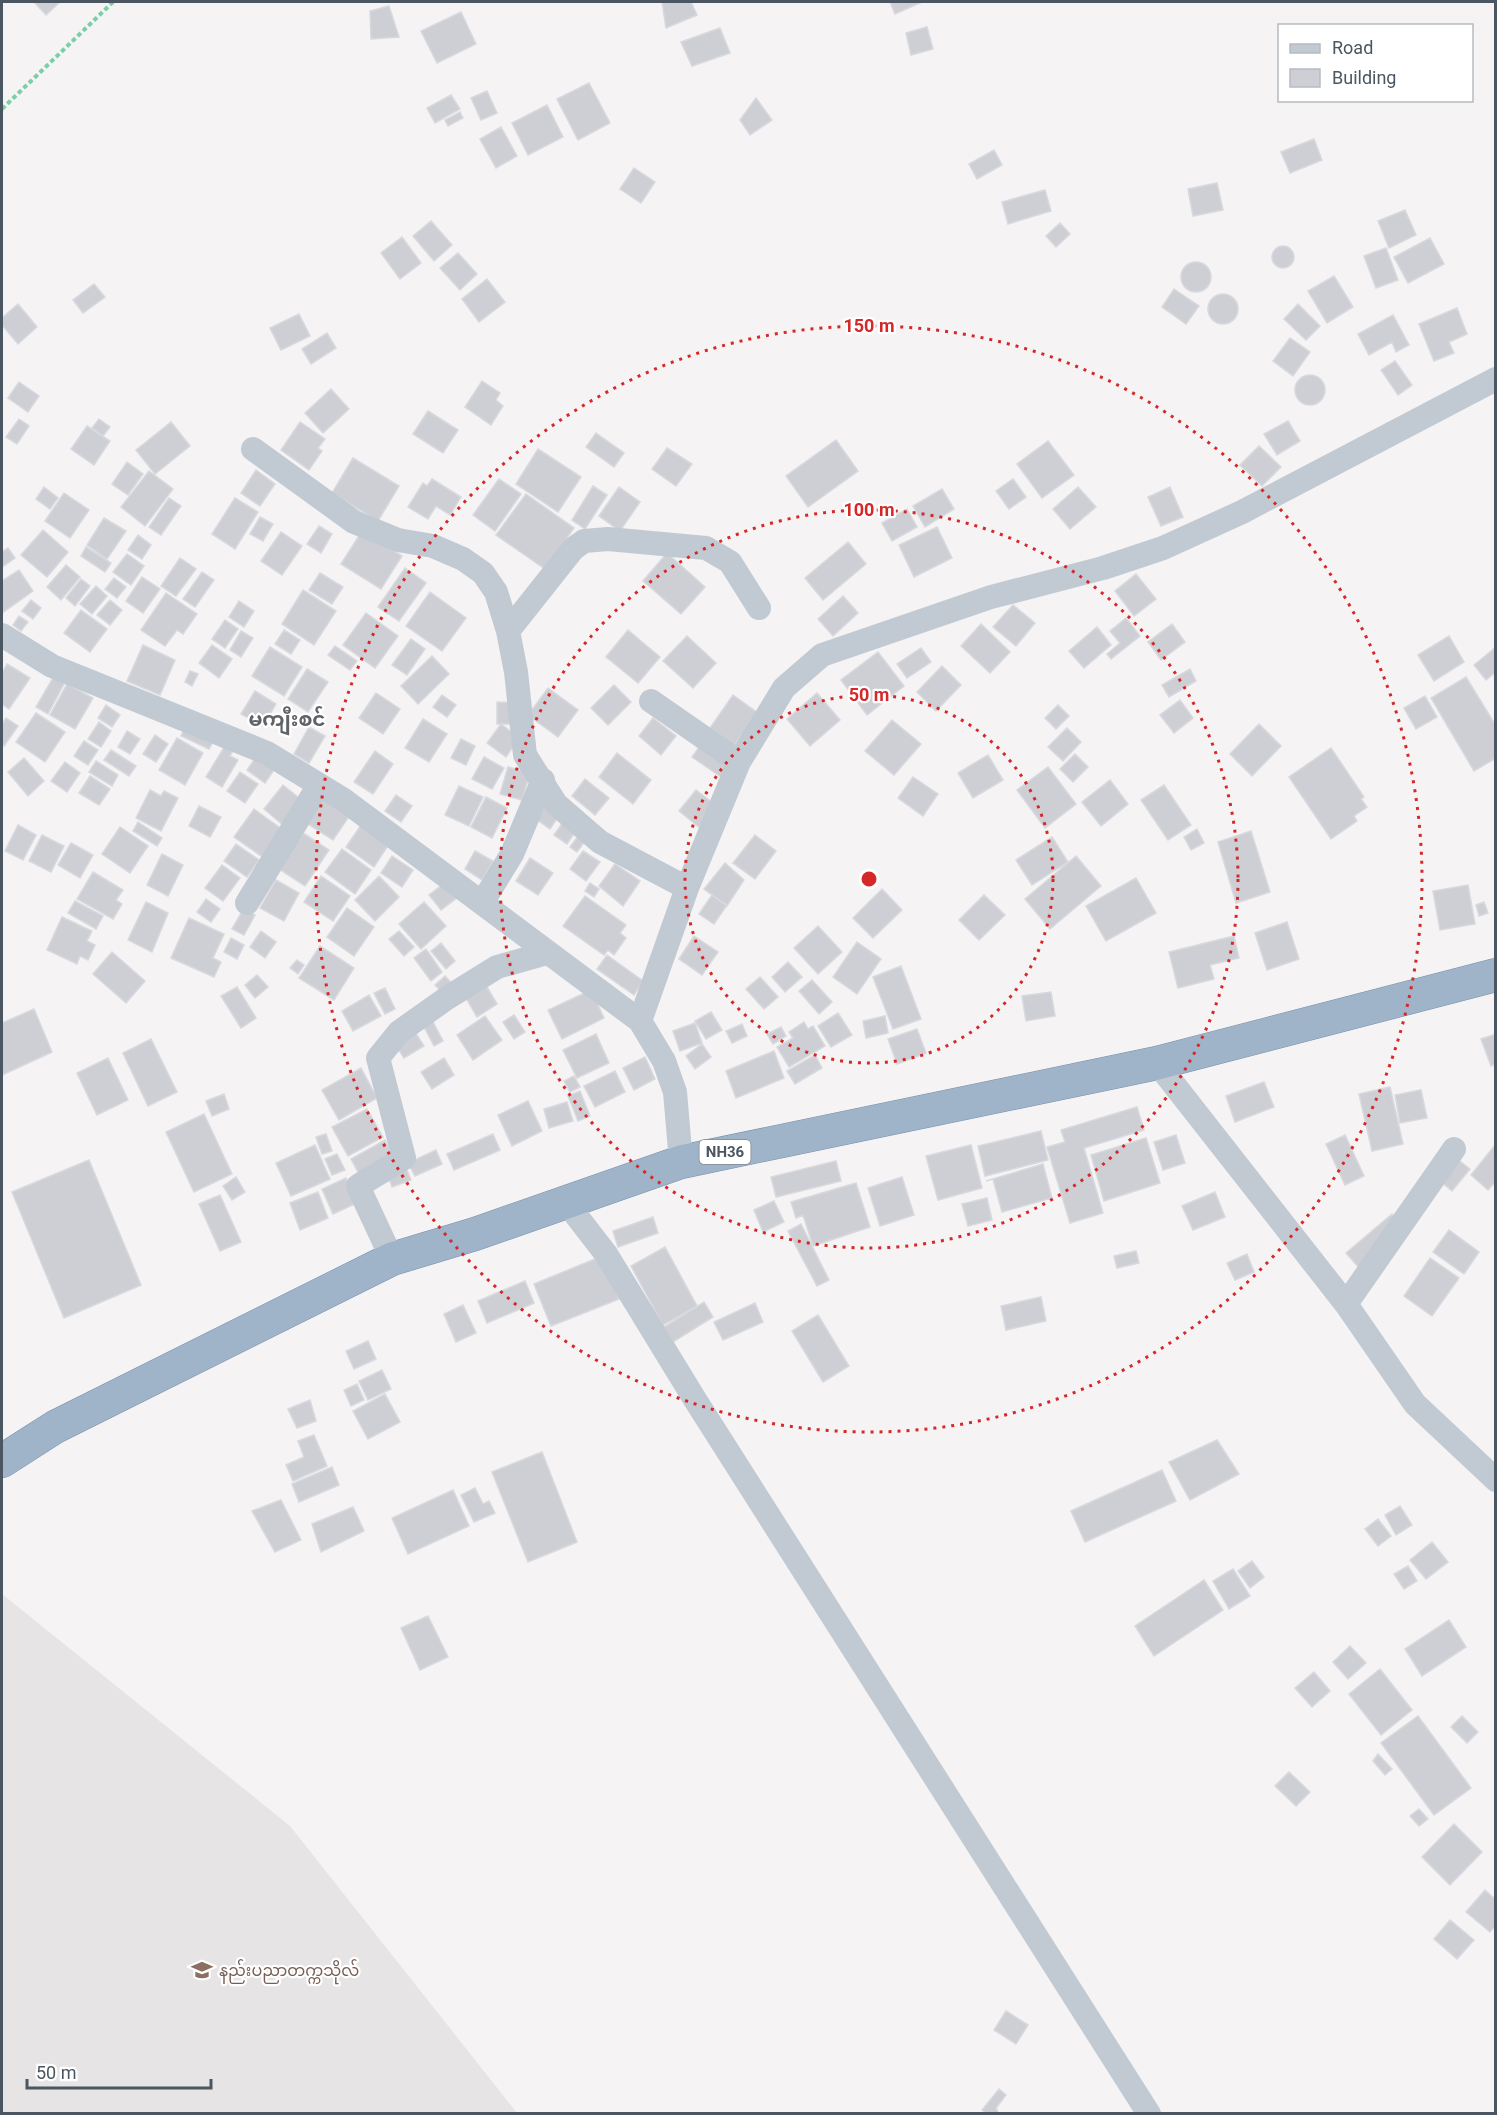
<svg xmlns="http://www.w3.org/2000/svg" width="1497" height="2115" font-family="Roboto,'Noto Sans Myanmar',sans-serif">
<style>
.education{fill:#e6e4e5}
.building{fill:#cdcfd5;stroke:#d7d9de;stroke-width:1.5}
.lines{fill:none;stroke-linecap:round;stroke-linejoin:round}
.trunk-casing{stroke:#7690ad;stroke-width:34}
.path{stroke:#7ad0a6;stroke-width:4;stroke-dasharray:4.5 3;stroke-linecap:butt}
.minor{stroke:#c1cad2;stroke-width:24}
.trunk{stroke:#9fb4c9;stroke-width:33}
.ring{fill:none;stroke:#d62828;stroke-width:3;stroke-dasharray:3 6}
.labels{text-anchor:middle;stroke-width:4.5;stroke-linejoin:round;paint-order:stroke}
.shield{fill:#fff;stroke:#808990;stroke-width:1.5}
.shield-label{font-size:15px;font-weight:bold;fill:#4a5661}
.education-label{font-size:16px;fill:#785e54;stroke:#fff;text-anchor:start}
.quarter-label{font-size:20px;font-weight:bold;fill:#5f6368;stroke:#fff}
.centre{fill:#d62828;stroke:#fff;stroke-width:3}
.ring-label{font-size:18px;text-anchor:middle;font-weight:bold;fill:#d62828;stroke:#fff;stroke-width:4.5;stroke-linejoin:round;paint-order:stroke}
</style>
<rect width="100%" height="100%" fill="#f5f3f3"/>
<path class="education" d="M2,1594L290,1826L517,2113H2Z"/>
<path class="building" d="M34,2H60L46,15Z
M662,2H691L697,15L666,28Z
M890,2H922L895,14Z
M389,6L399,37L371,39L370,11Z
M461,12L476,44L437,63L421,31Z
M927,27L933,49L911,55L906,33Z
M720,28L730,53L692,66L681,42Z
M589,83L610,123L578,140L557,99Z
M487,91L497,113L481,120L471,98Z
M451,95L460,109L435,123L427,108Z
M756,98L772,120L750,135L740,120Z
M547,105L563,137L528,155L512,123Z
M460,112L463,118L448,126L445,120Z
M501,127L517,156L496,168L480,139Z
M1314,139L1322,160L1290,173L1281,152Z
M994,150L1002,165L977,179L969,164Z
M634,168L655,182L641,203L620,189Z
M1217,183L1223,210L1193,216L1188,189Z
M1045,190L1051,211L1008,224L1002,202Z
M1405,210L1416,235L1389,248L1378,221Z
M431,221L452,245L434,261L413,236Z
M1060,223L1070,234L1056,247L1046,236Z
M402,237L421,263L400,279L381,253Z
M1430,238L1444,264L1408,283L1394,257Z
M1272 257a11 11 0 1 1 22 0a11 11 0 1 1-22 0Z
M1386,248L1398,280L1376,288L1364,256Z
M458,253L477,274L460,290L440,268Z
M1181 277a15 15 0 1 1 30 0a15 15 0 1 1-30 0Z
M1334,276L1353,307L1327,323L1308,291Z
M487,279L505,302L479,322L462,299Z
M94,284L105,297L83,313L73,300Z
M1174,289L1199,306L1186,324L1162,307Z
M1208 309a15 15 0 1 1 30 0a15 15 0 1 1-30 0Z
M18,304L37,327L18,344L2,325V318Z
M1298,304L1320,326L1306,340L1284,319Z
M1457,308L1467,334L1449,342L1454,353L1434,361L1419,324Z
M299,314L310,336L281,350L270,328Z
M1393,315L1409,345L1396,352L1392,342L1369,355L1358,334Z
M327,333L336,348L311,364L302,349Z
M1290,338L1310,352L1293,376L1273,361Z
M1395,361L1412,385L1398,395L1381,370Z
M1295 390a15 15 0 1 1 30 0a15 15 0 1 1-30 0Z
M482,381L500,393L496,400L503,406L491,425L465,407Z
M19,382L39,396L28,412L8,398Z
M331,389L349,409L323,433L305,413Z
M428,411L458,430L443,453L413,434Z
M19,419L29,426L17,444L6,437Z
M99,419L110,427L103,436L92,428Z
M1288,421L1300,441L1277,455L1264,434Z
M171,422L190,446L155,474L136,450Z
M300,422L325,439L318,448L322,451L309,470L281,450Z
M87,426L110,441L94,465L71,449Z
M596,433L624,453L614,467L586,447Z
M836,440L858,471L808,507L786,476Z
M1048,441L1074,475L1042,498L1017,464Z
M1259,446L1281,467L1262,486L1240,465Z
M667,448L692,464L676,486L652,469Z
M538,449L581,477L558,512L516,484Z
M353,458L399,486L378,521L332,493Z
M127,462L143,474L128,495L112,484Z
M256,470L275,484L260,506L241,493Z
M149,471L173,489L145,526L121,507Z
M432,479L461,497L450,515L436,506L428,519L408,507L423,483L427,486Z
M499,479L521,494L495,531L473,515Z
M1013,479L1026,497L1009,509L996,491Z
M593,486L607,495L585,529L572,520Z
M44,487L58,498L50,509L36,499Z
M619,487L640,502L620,531L599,516Z
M1078,487L1096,507L1070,529L1053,509Z
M1170,487L1183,517L1161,526L1148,497Z
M942,489L954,509L925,527L913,506Z
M64,493L89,510L70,538L45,521Z
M526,494L574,528L545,569L496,535Z
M169,498L181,506L161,535L149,527Z
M235,498L258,512L235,549L212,534Z
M907,509L917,527L892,541L882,523Z
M260,517L273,524L263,541L250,534Z
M104,518L126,531L107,559L87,545Z
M319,526L332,534L321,553L307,544Z
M937,527L952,558L914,577L899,545Z
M43,530L68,552L47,577L21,555Z
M362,531L402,556L381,589L341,564Z
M281,532L302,546L282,575L261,561Z
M138,535L151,545L142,559L128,550Z
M848,542L866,564L823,600L805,578Z
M86,547L111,563L105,572L81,556Z
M8,548L15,558L2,567V552Z
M667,553L705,587L681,614L643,581Z
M127,554L144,566L131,585L113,572Z
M180,558L196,569L176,596L161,586Z
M66,565L80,577L61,600L47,587Z
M405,568L426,583L399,621L378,607Z
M19,570L33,591L2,613V581Z
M202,572L214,580L195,607L183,599Z
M320,573L343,587L332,604L309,590Z
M1136,574L1156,599L1134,616L1115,591Z
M142,577L160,589L143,613L126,601Z
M114,578L126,587L117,598L105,589Z
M81,579L90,586L75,606L66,598Z
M96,586L107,596L92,614L80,604Z
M303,590L336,611L314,645L282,624Z
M430,592L466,618L442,651L406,626Z
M166,593L197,614L183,634L177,630L165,646L141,630Z
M843,596L858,613L833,636L818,619Z
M31,600L41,608L33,619L22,611Z
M110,600L122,610L110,625L97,615Z
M239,601L254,611L244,627L229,617Z
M1013,605L1035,623L1016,646L993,627Z
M81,610L107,629L90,652L64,633Z
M366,613L398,636L375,668L343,645Z
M19,616L28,622L21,631L13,625Z
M1126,618L1140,636L1111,659L1107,654L1120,643L1110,631Z
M225,620L238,629L225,648L212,639Z
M981,624L1010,652L990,673L961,646Z
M1172,624L1185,642L1161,660L1148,642Z
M1097,627L1111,645L1084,668L1069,651Z
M284,630L300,640L291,654L275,644Z
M628,630L660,657L638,683L606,657Z
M241,631L253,638L241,657L230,650Z
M687,636L716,663L693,688L663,661Z
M1449,636L1464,662L1434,681L1418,655Z
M411,639L425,649L407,675L392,665Z
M143,645L175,660L160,695L127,681Z
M212,645L232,659L219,678L199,663Z
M335,646L357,661L350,670L328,655Z
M270,647L302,667L284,696L252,676Z
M1496,647V672L1486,680L1474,665Z
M921,648L931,662L907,678L897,664Z
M878,652L904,686L867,715L841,680Z
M432,656L449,674L418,704L401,686Z
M7,664L30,678L9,709L2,704V673Z
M942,666L961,685L936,711L917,692Z
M307,669L328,682L308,712L288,699Z
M1190,669L1196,681L1169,697L1162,685Z
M190,671L198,674L192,686L185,682Z
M54,676L65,682L48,714L36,707Z
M1466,677L1496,726V758L1474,771L1431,698Z
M67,684L93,698L75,729L50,715Z
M614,685L631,702L608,725L591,708Z
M548,688L578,710L558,737L528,715Z
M255,691L276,704L263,726L241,714Z
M376,693L400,709L383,734L359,718Z
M817,693L840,720L810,746L787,719Z
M442,695L456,705L447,717L433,707Z
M733,695L758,713L734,746L710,728Z
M1425,696L1437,717L1416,729L1404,708Z
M1180,700L1193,718L1174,733L1160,715Z
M497,702L519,703L518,724H497Z
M106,705L120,715L112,727L98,718Z
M1058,705L1069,716L1056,729L1045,718Z
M36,713L65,732L45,762L16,742Z
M6,718L18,726L4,746L2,744V724Z
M653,718L676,736L661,755L639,736Z
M423,719L447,734L429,762L405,748Z
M892,720L921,744L894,775L865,751Z
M99,722L111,731L101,747L88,739Z
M501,724L519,738L506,757L487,743Z
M1259,724L1281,746L1252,776L1230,754Z
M185,727L214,740L209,749L181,736Z
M309,727L325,736L309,763L294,754Z
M1067,728L1081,742L1063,761L1048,747Z
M127,731L140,739L130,754L118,747Z
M155,735L168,744L156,762L143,754Z
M177,738L203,753L185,785L159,770Z
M461,739L475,746L466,765L451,758Z
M704,740L732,760L721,777L692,757Z
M84,741L98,750L88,765L74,756Z
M226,744L234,749L230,756L238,760L222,787L206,777Z
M1331,748L1364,797L1361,799L1367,807L1354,816L1357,821L1331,839L1289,777Z
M111,750L136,766L129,776L104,760Z
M375,751L393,764L373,794L354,782Z
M617,753L651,780L633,804L599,777Z
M1075,754L1088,767L1073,782L1060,769Z
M988,755L1003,780L973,798L958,773Z
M256,757L274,770L265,783L247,770Z
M484,757L504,768L492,789L472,779Z
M24,758L44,781L28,796L8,772Z
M96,761L118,775L112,786L89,772Z
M65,762L80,773L67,792L51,781Z
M508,767L530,773L522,800L500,794Z
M1048,767L1076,804L1045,828L1017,790Z
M240,772L258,784L245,803L227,791Z
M90,776L110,789L99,805L79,793Z
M913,777L938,794L923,816L898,798Z
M585,779L609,798L595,815L572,796Z
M1110,780L1128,804L1101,826L1082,802Z
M283,785L304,802L284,826L264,809Z
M1164,785L1191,825L1168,840L1141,800Z
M459,786L483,797L469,826L445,815Z
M150,790L161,796L164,791L178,798L161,831L136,818Z
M696,790L717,806L700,828L679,811Z
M396,795L412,806L401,822L385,811Z
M486,797L507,808L492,838L471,827Z
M325,799L350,815L333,840L308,824Z
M548,803L561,813L550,829L536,819Z
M199,806L221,817L210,837L189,826Z
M254,809L283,830L264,858L234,837Z
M565,819L578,828L567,844L554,835Z
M138,822L162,838L157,846L133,831Z
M18,825L36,835L23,860L5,851Z
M361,825L389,844L374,867L346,847Z
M120,827L148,846L130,873L102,854Z
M1197,829L1204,843L1191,850L1184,837Z
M1251,831L1270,892L1236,903L1218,842Z
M581,832L588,837L577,852L570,847Z
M303,833L329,850L305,886L279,869Z
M42,835L64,846L51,872L29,861Z
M755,835L776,851L755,879L733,863Z
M1052,837L1068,862L1032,885L1016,860Z
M71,843L93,855L80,878L58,865Z
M236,844L259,860L247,877L224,861Z
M342,849L371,870L355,894L325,872Z
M475,851L493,861L482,880L465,869Z
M583,851L600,862L586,881L570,869Z
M162,854L183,865L168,896L147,885Z
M392,856L413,870L402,887L381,873Z
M1076,856L1101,886L1050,929L1025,899Z
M530,858L553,873L538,895L516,881Z
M725,863L744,880L727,906L704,889Z
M615,864L640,881L623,906L599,886Z
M222,865L240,878L223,901L205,888Z
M93,872L123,890L116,900L122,904L113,919L77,899Z
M321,876L350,896L333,921L304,902Z
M379,876L399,897L375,921L355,900Z
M1136,878L1156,913L1106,941L1086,906Z
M276,880L299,893L284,921L260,908Z
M446,882L458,897L441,910L429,895Z
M590,883L599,889L594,897L585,891Z
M1468,885L1475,924L1440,930L1433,891Z
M882,889L902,910L873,938L853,918Z
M712,895L727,905L714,924L699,914Z
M984,895L1005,915L979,940L959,920Z
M585,896L626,925L620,933L626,938L614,955L608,950L604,955L563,926Z
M206,899L220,909L211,922L197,912Z
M75,901L103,916L96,929L68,913Z
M146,902L168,913L152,952L128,940Z
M424,902L446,926L421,949L399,924Z
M1484,902L1488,913L1479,916L1476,905Z
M244,908L255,915L244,935L232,929Z
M347,908L374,927L354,956L327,937Z
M62,917L92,931L87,941L95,945L88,960L80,956L77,964L47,950Z
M189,918L224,934L213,958L221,962L214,977L171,958Z
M1287,922L1299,959L1267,970L1255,933Z
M818,926L842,952L818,974L794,948Z
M261,931L276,942L265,958L250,947Z
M399,931L414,947L404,956L389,939Z
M694,936L718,952L702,975L679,959Z
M1234,936L1239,958L1210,965L1214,979L1178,988L1169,952Z
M231,938L244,945L237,959L224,952Z
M857,942L881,959L857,994L833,977Z
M441,943L455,961L446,969L431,951Z
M320,946L354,968L334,1000L299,978Z
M426,949L442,972L431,981L414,958Z
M112,952L145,981L126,1003L93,974Z
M607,955L643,981L634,995L597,969Z
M297,960L304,965L298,974L290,968Z
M788,962L802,977L785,992L772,977Z
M901,966L921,1019L893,1029L873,977Z
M257,975L268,987L255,998L245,985Z
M445,976L455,987L445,995L435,985Z
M760,977L778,997L764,1009L746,989Z
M483,980L497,1004L477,1017L463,993Z
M812,980L832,1002L819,1014L799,991Z
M237,987L256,1018L241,1028L221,996Z
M385,988L395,1009L385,1014L374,993Z
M591,990L604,1018L562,1039L548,1010Z
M1051,992L1055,1016L1026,1021L1022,996Z
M369,995L381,1016L353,1031L342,1011Z
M34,1009L52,1052L2,1075V1023Z
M711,1012L722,1030L706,1039L695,1021Z
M838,1013L852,1035L831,1047L818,1026Z
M514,1015L525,1032L514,1039L503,1022Z
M485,1016L502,1040L473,1060L457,1035Z
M885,1016L888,1033L866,1038L863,1021Z
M431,1018L443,1041L434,1046L422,1023Z
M804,1022L808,1029L813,1026L825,1046L789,1067L777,1047L793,1038L789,1032Z
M695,1023L702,1043L680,1051L673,1031Z
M742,1024L747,1036L732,1043L726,1031Z
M781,1027L786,1036L773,1044L767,1034Z
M917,1029L926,1053L897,1064L888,1039Z
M415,1032L424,1046L404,1058L395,1044Z
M596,1034L609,1063L577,1078L563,1050Z
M1496,1034V1064L1491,1066L1481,1039Z
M151,1039L177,1092L148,1106L123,1053Z
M702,1044L711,1057L695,1069L686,1056Z
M774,1051L784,1078L736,1098L726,1071Z
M815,1055L822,1068L795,1084L787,1071Z
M645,1057L655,1079L634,1090L623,1068Z
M108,1058L128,1100L97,1115L77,1073Z
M444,1058L454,1075L432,1089L421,1072Z
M361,1068L377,1098L339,1120L322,1090Z
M615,1071L625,1092L595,1107L584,1086Z
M574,1076L580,1087L570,1092L564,1081Z
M1264,1082L1274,1107L1235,1122L1226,1096Z
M1390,1087L1403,1144L1372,1151L1359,1094Z
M1421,1090L1427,1118L1400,1123L1395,1095Z
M580,1091L590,1116L578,1121L568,1096Z
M224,1094L229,1109L212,1116L206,1101Z
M528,1101L542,1131L512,1146L498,1115Z
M567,1102L573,1121L549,1128L544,1109Z
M1137,1107L1144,1130L1084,1148L1103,1213L1070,1223L1047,1147L1065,1142L1061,1130Z
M367,1109L383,1137L348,1156L332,1127Z
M204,1114L232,1174L194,1192L166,1132Z
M1041,1131L1048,1160L985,1176L978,1146Z
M326,1134L332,1151L322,1154L316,1137Z
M493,1134L500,1150L454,1170L447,1154Z
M1176,1135L1185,1163L1163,1170L1154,1142Z
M1345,1135L1364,1176L1345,1185L1326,1144Z
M1146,1138L1160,1183L1104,1201L1091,1155Z
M385,1140L392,1154L360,1176L351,1159Z
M315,1145L330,1179L291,1196L276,1163Z
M971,1145L982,1188L938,1200L926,1156Z
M1495,1145L1496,1181L1488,1190L1471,1175Z
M436,1150L442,1164L415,1176L408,1163Z
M337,1154L345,1170L332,1175L325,1159Z
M1457,1159L1470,1169L1452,1191L1439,1180Z
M89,1160L141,1285L64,1318L12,1192Z
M836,1161L841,1181L776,1197L771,1177Z
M1043,1164L1052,1198L1002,1212L993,1179L986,1181Z
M405,1165L411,1180L392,1187L387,1173Z
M236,1177L245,1192L232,1200L223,1186Z
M902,1177L914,1215L880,1226L868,1188Z
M346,1178L357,1203L333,1214L322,1189Z
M856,1183L870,1227L813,1246L803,1215L796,1218L791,1202Z
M318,1192L328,1218L300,1230L290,1203Z
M1215,1192L1225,1217L1193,1230L1182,1206Z
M220,1195L241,1242L220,1251L199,1204Z
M987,1198L992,1220L968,1226L962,1204Z
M774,1201L784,1222L763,1232L754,1210Z
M1392,1214L1406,1231L1361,1270L1346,1253Z
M653,1217L658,1233L618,1247L613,1231Z
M801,1224L829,1280L817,1286L788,1231Z
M1449,1230L1479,1252L1464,1274L1433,1252Z
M665,1247L697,1306L663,1325L631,1266Z
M1136,1251L1139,1263L1117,1268L1114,1256Z
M1247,1254L1254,1272L1235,1280L1227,1263Z
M602,1256L619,1299L551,1326L534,1284Z
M1430,1258L1459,1278L1432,1316L1404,1296Z
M525,1281L534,1303L487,1323L478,1301Z
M1041,1297L1046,1321L1006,1330L1001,1306Z
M704,1302L713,1317L673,1342L664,1327Z
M755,1303L763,1322L723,1340L714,1322Z
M463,1305L476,1333L456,1342L444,1314Z
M818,1315L849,1366L823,1382L792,1331Z
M368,1341L376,1359L354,1369L346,1351Z
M382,1370L391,1389L368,1400L359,1381Z
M357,1384L364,1400L351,1406L344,1390Z
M385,1394L400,1422L368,1439L353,1411Z
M310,1400L316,1421L297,1428L288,1409Z
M314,1435L327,1466L293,1481L286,1465L304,1457L298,1441Z
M1217,1440L1239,1474L1190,1500L1169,1462Z
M542,1452L577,1542L528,1562L492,1472Z
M332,1467L339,1485L299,1502L292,1484Z
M1162,1470L1176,1501L1085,1542L1071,1511Z
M475,1488L483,1504L489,1501L495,1513L474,1522L461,1495Z
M453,1490L469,1526L408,1554L392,1518Z
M281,1500L301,1540L275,1552L252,1511Z
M1400,1506L1412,1525L1396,1535L1385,1515Z
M353,1507L364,1531L321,1552L312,1524Z
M1378,1519L1391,1536L1378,1546L1365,1529Z
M1432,1542L1448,1562L1426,1579L1410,1560Z
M1252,1561L1264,1577L1250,1588L1238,1571Z
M1408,1566L1417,1581L1404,1589L1394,1574Z
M1233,1569L1250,1596L1229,1609L1213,1581Z
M1204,1580L1223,1610L1154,1656L1135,1626Z
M428,1616L448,1657L420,1670L401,1628Z
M1449,1620L1466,1647L1422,1676L1405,1649Z
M1350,1646L1366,1663L1348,1679L1333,1662Z
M1380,1669L1412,1710L1381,1735L1349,1694Z
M1314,1672L1330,1691L1312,1707L1295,1688Z
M1418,1716L1471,1788L1434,1815L1381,1743Z
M1462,1716L1478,1732L1467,1743L1451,1727Z
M1378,1754L1392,1769L1385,1775L1373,1761Z
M1289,1772L1310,1792L1296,1806L1275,1786Z
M1419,1809L1428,1819L1419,1826L1410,1816Z
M1454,1824L1482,1852L1450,1885L1422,1857Z
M1485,1890L1496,1900V1925L1490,1932L1466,1912Z
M1450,1920L1474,1940L1457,1959L1434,1939Z
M1006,2011L1028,2025L1016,2044L994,2030Z
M999,2089L1006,2095L996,2108L999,2114H987L982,2110Z"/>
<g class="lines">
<defs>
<path id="trunk" d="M2,1461L55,1427L392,1259L475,1234L681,1162L1157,1063L1496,975"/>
</defs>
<use href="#trunk" class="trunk-casing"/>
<path class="path" d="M2,109L113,2"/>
<path class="minor" d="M253,449L354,522L398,540L433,546L463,559L483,573L496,592L508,631L516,672L525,755L556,804L600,842L687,888
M508,631L573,549L584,541L608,539L706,548L730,562L759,608
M2,635L52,666L267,753L344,800L640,1021L664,1061L675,1092L681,1162
M651,701L739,762
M247,903L319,785
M482,903L512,854L543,780
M640,1021L687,888L739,762L784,688L822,655L991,597L1103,568L1163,548L1242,512L1496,379
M1157,1063L1346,1304L1415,1404L1496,1480
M565,1201L606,1254L694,1398L1149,2114
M392,1259L358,1186L404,1158L378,1058L399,1032L447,998L497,967L547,953
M1346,1304L1454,1149"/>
<use href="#trunk" class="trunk"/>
</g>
<g class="ring">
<circle cx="869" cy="879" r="184"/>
<circle cx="869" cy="879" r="369"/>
<circle cx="869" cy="879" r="553"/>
</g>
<defs>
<symbol id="university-bare" viewBox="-9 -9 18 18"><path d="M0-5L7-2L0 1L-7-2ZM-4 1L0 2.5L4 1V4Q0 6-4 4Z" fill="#8d6e63" stroke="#fff" stroke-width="2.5" paint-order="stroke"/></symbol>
</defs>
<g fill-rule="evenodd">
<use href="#university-bare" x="187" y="1955" width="30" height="30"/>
</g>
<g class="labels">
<rect class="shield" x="699.5" y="1140" width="51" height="24" rx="4.5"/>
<g class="shield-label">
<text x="725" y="1157">NH36</text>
</g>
<g class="education-label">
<text x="219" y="1976">နည်းပညာတက္ကသိုလ်</text>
</g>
<g class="quarter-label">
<text x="287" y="726">မကျီးစင်</text>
</g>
</g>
<circle cx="869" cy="879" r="9" class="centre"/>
<g class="ring-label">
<text x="869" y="332">150 m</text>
<text x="869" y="516">100 m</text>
<text x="869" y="701">50 m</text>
</g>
<rect width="1497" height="2115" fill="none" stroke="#4a5661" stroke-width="6"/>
<rect x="1278" y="24" width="195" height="78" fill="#ffffff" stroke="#b7bbc0" stroke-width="1.5"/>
<rect x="1290" y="44" width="30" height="9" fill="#c1cad2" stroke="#b7bbc0" stroke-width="1.5"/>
<text x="1332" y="54" font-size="18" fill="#4a5661">Road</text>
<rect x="1290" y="69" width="30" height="18" fill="#cdcfd5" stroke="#b7bbc0" stroke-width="1.5"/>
<text x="1332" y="84" font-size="18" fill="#4a5661">Building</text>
<path d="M27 2079v9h184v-9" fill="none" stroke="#4a5661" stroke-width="3"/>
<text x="36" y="2079" font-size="18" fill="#4a5661" stroke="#ffffff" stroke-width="4.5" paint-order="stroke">50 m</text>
</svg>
